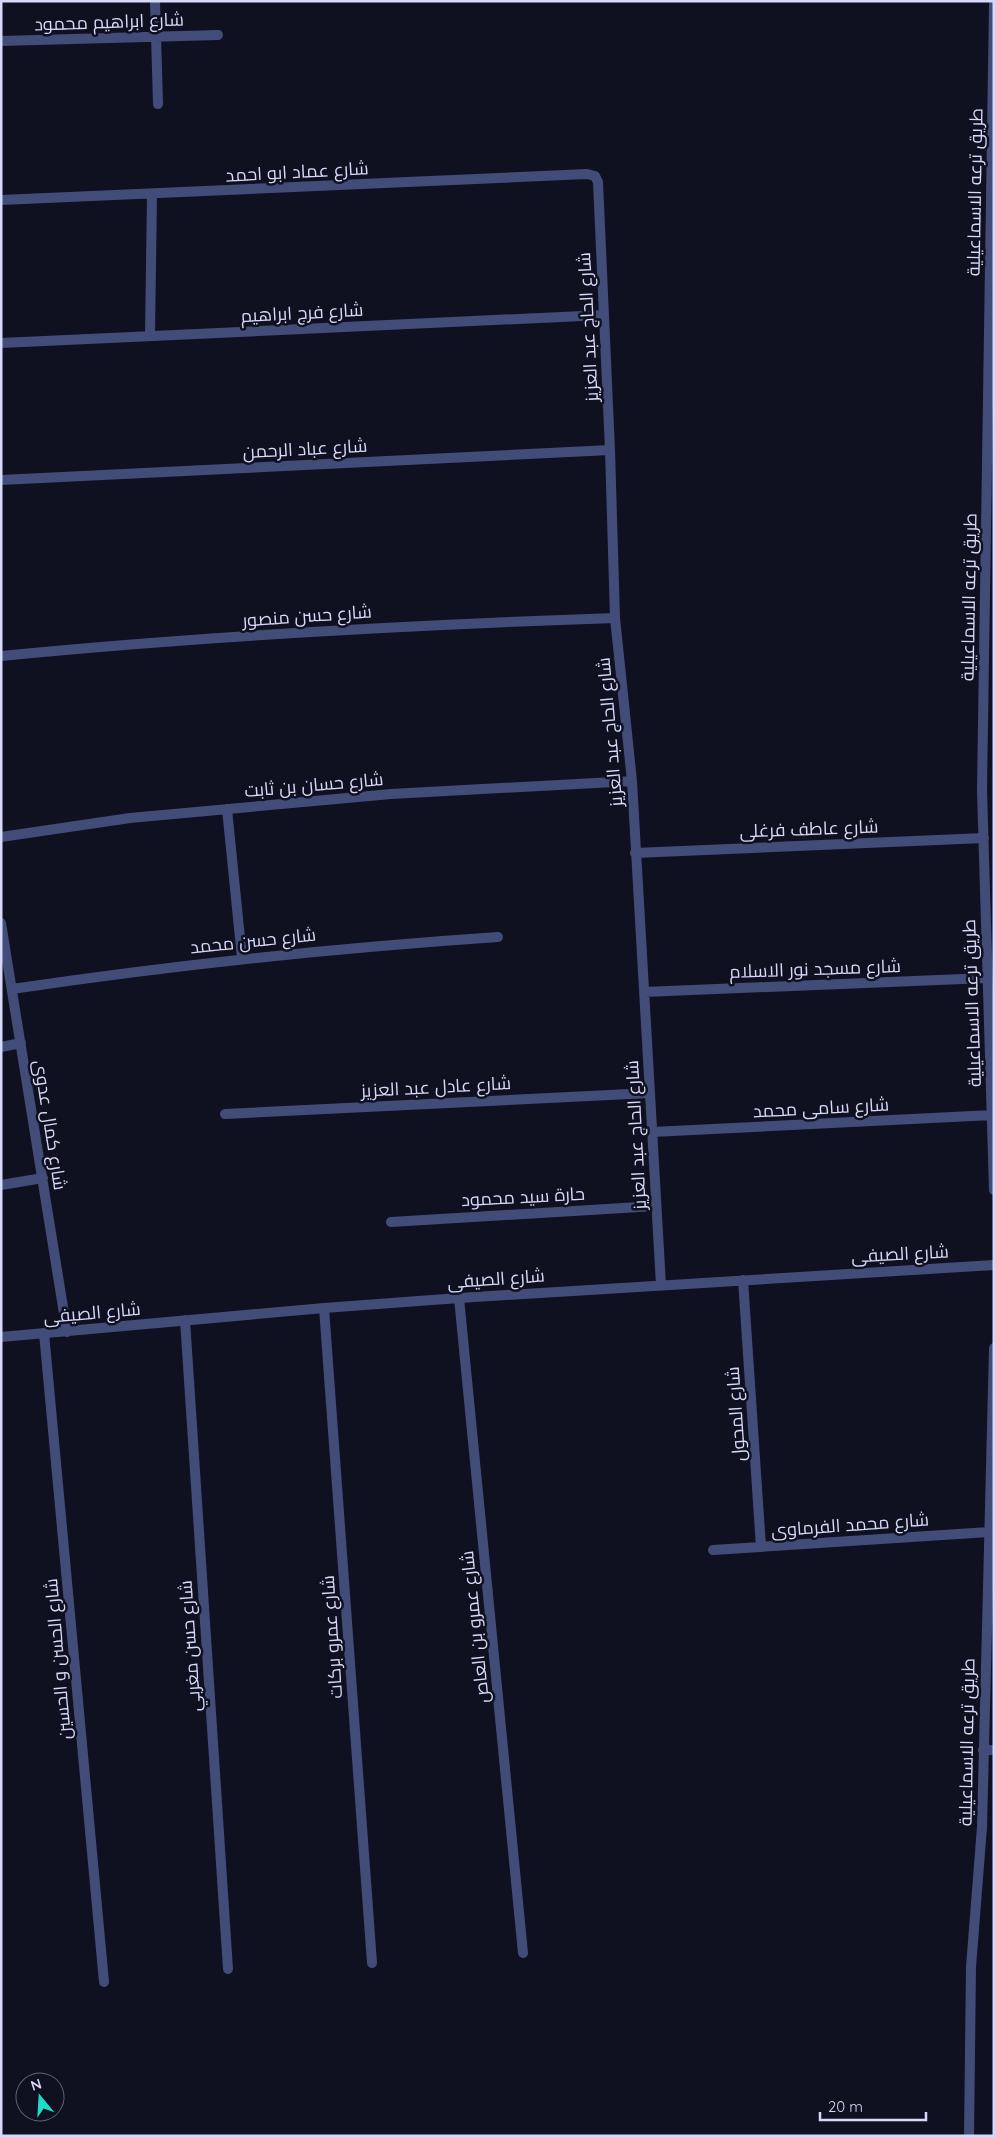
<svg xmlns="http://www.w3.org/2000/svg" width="995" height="2137" font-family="Quicksand,Cairo,sans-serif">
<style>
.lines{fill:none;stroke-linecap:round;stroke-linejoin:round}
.street{stroke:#424c79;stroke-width:10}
.labels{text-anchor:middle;stroke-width:5;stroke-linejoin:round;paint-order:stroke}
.street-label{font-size:18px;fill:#d6d9f9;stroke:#101120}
</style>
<rect width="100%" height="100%" fill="#101120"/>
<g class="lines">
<path class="street" d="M155,1L158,104
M994,4L982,790L994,1190
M1,41L218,35
M1,200L587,174L595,176L598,182L610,450L615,618L632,781L661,1285
M150,336L152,195
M1,343L604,315
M1,480L610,450
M1,656C206,636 410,625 615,618
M227,809L242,958
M1,837L130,818L391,794L632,781
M635,853L984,838
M1,923L67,1332
M12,989C173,965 335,948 498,937
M644,992L987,978
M1,1047L21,1043
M225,1114L650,1093
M652,1132L992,1115
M1,1185L43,1178
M391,1222L656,1206
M743,1280L761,1547
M459,1298L523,1953
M324,1308L372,1963
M185,1320L228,1969
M44,1333L104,1982
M1,1337L324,1308L459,1298L994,1265
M713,1550L989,1532
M983,1750H994
M969,2136L971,1967L982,1827L994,1348"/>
</g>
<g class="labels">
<g class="street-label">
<text transform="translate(109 22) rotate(-2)" y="6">شارع ابراهيم محمود</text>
<text transform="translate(297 172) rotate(-3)" y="6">شارع عماد ابو احمد</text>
<text transform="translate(975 192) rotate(-89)" y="6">طريق ترعه الاسماعيلية</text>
<text transform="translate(302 313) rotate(-3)" y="6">شارع فرج ابراهيم</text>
<text transform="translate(588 327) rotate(-93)" y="6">شارع الحاج عبد العزيز</text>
<text transform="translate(305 449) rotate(-3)" y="6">شارع عباد الرحمن</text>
<text transform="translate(969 597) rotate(-89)" y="6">طريق ترعه الاسماعيلية</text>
<text transform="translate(307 616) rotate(-4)" y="6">شارع حسن منصور</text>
<text transform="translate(610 732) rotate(-95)" y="6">شارع الحاج عبد العزيز</text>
<text transform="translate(314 785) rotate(-5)" y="6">شارع حسان بن ثابت</text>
<text transform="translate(809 829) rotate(-2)" y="6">شارع عاطف فرغلى</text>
<text transform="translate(253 941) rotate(-6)" y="6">شارع حسن محمد</text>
<text transform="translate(815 969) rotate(-2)" y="6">شارع مسجد نور الاسلام</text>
<text transform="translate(972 1003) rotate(-92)" y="6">طريق ترعه الاسماعيلية</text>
<text transform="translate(436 1087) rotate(-3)" y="6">شارع عادل عبد العزيز</text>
<text transform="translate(821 1108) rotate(-3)" y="6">شارع سامى محمد</text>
<text transform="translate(50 1125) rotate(81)" y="6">شارع كمال عدوى</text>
<text transform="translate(636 1135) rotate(-93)" y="6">شارع الحاج عبد العزيز</text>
<text transform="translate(523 1197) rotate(-3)" y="6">حارة سيد محمود</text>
<text transform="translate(900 1254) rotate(-3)" y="6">شارع الصيفى</text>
<text transform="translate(496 1279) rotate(-4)" y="6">شارع الصيفى</text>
<text transform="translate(92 1313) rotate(-5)" y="6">شارع الصيفى</text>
<text transform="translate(736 1414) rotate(-94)" y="6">شارع المحول</text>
<text transform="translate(850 1525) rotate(-4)" y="6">شارع محمد الفرماوى</text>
<text transform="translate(475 1627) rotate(-96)" y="6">شارع عمرو بن العاص</text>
<text transform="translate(332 1637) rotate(-94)" y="6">شارع عمرو بركات</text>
<text transform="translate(190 1646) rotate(-94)" y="6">شارع حسن مغربي</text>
<text transform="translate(58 1659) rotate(-95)" y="6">شارع الحسن و الحسين</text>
<text transform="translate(967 1742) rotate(-89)" y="6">طريق ترعه الاسماعيلية</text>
</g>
</g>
<rect width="995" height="2137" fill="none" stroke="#d6d9f9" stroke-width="5"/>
<g transform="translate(40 2097) rotate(342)"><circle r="24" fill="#101120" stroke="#5f6177"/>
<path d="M0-4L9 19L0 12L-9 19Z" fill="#1fdcc6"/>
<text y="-8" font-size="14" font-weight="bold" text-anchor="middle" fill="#d6d9f9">N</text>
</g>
<path d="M820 2112v8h106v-8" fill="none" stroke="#d6d9f9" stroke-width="2.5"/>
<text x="828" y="2112" font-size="15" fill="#d6d9f9" stroke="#101120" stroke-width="4" paint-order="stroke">20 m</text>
</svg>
